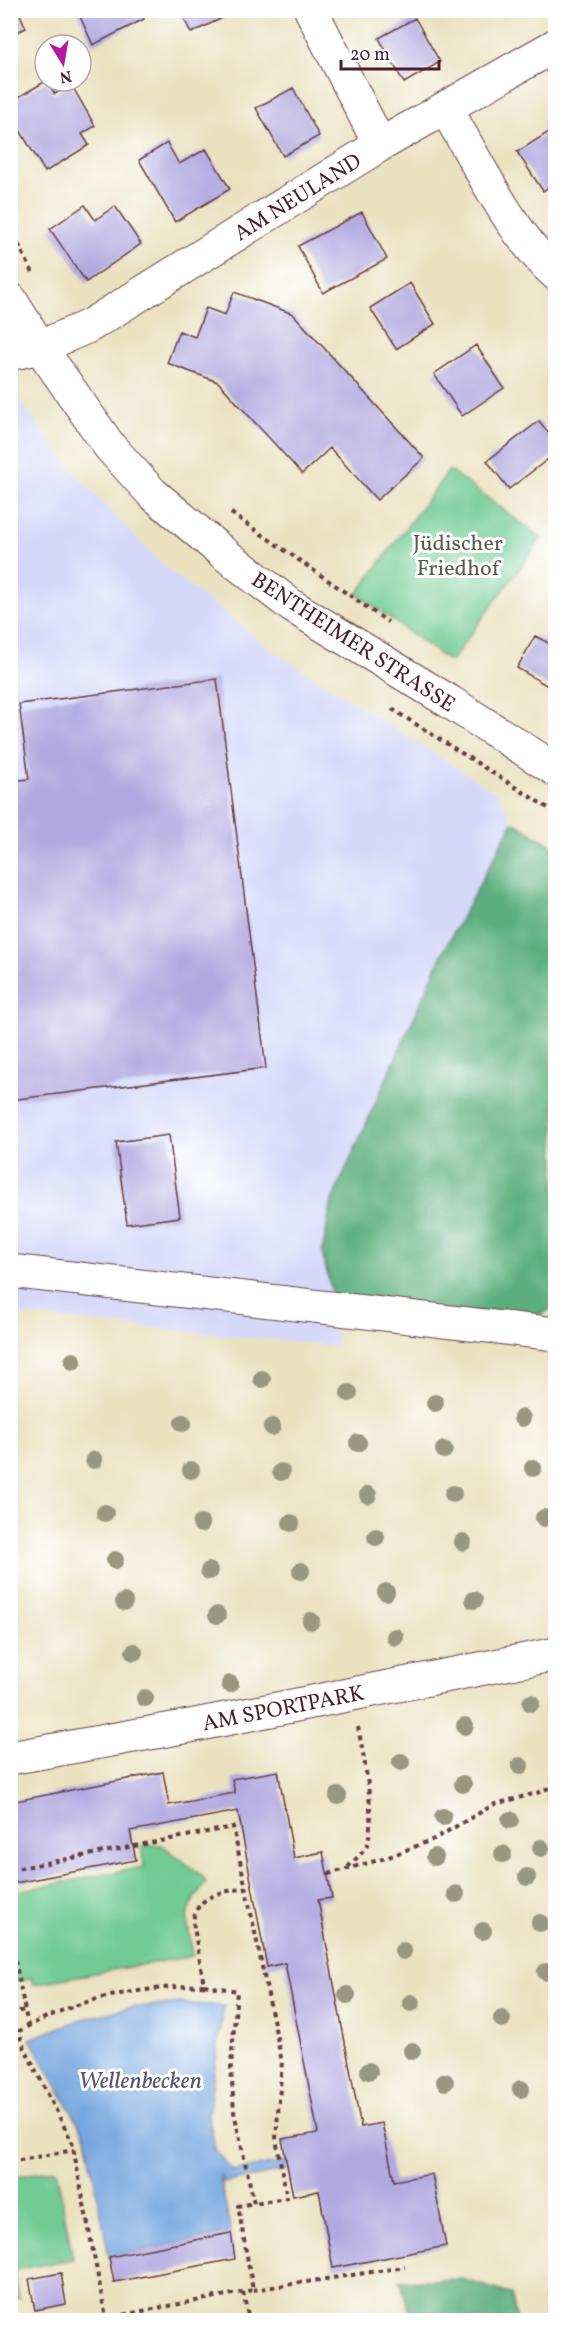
<svg xmlns="http://www.w3.org/2000/svg" width="566" height="2331" font-family="Vollkorn,serif">
<style>
.built{fill:#d4d8f9}
.green{fill:#71cb93;stroke:#5e755f;stroke-width:1.5}
.forest{fill:#5caf7d;stroke:#536754;stroke-width:1.5}
.water{fill:#74a6df;stroke:#5f6285;stroke-width:1.5}
.building{fill:#b1a9e0}
.lines{fill:none;stroke-linecap:round;stroke-linejoin:round}
.minor-casing{stroke:#623c41;stroke-width:35}
.path{stroke:#623c41;stroke-width:4;stroke-dasharray:4.5 4.5;stroke-linecap:butt}
.minor{stroke:#fff;stroke-width:33}
.tree{fill:#9a9781}
.labels{text-anchor:middle;stroke-width:6;stroke-linejoin:round;paint-order:stroke}
.street-label{font-size:22px;fill:#4a1f2b;stroke:#fff}
.park-label{font-size:22px;fill:#585b4f;stroke:#fff}
.water-label{font-size:24px;font-style:italic;fill:#5b5573;stroke:#fff}
</style>
<rect width="100%" height="100%" fill="#fff"/>
<filter id="ink" filterUnits="userSpaceOnUse"><feTurbulence type="fractalNoise" baseFrequency=".0167" numOctaves="2"/><feDisplacementMap in="SourceGraphic" scale="12" xChannelSelector="R" yChannelSelector="G"/><feConvolveMatrix kernelMatrix="1 2 1 2 8 2 1 2 1" color-interpolation-filters="sRGB"/></filter>
<filter id="wash" filterUnits="userSpaceOnUse"><feTurbulence type="fractalNoise" baseFrequency=".008" numOctaves="4" result="noise"/><feDisplacementMap in="SourceGraphic" scale="24" xChannelSelector="R" yChannelSelector="G"/><feGaussianBlur stdDeviation="1.35" result="paint"/><feColorMatrix in="noise" values="0 0 0 0 0 0 0 0 0 0 0 0 0 0 0 0 0 1.4 0 .05"/><feComposite in="paint" operator="in"/></filter>
<g filter="url(#wash)">
<rect width="100%" height="100%" fill="#eae1bf"/>
<path class="built" d="M10,387L67,465L161,564L274,652L499,795L513,822L444,950L332,1200L336,1346L11,1314Z"/>
<path class="green" d="M449,470L542,538L450,662L357,594Z
M162,1845L202,1876L206,1883C182,1913 187,1920 193,1956L33,1984L31,1978L11,1982V1892L144,1867L141,1846Z
M56,2169L73,2259L14,2270L19,2298L11,2299V2178Z"/>
<path class="forest" d="M513,822L555,847V1305L545,1313L518,1320L336,1309L322,1253L332,1200L444,950Z
M461,2279L511,2294L517,2320H412L400,2281Z"/>
<path class="water" d="M181,2003L224,2006L208,2115L216,2152L233,2171L286,2161L288,2170L223,2183L222,2175H220L231,2233L109,2257L86,2137L30,2039L79,2020L127,2008Z"/>
<g id="blocks">
<path class="building" d="M10,10H18L26,28L10,35Z
M77,10H141L144,19L93,45Z
M180,10H239L191,33Z
M500,10H522V11L502,17Z
M415,18L440,62L404,83L379,38Z
M46,81L55,94L71,84L95,126L82,134L89,145L45,172L10,114V102Z
M293,88L319,136L283,156L256,108Z
M552,130L556,136V182L543,191L517,152Z
M167,143L179,164L206,149L230,189L175,222L139,160Z
M85,205L95,220L115,206L141,244L86,282L50,229Z
M362,212L387,259L323,293L298,246Z
M410,283L435,324L396,349L370,308Z
M234,292L293,314L424,458L377,500L330,448L302,474L218,382L167,363L179,331L195,337L206,308L225,315Z
M476,345L504,388L462,416L434,374Z
M539,421L556,442V453L509,489L487,461Z
M535,636L556,647V691L517,668Z
M217,679L266,1068L10,1100V781L29,779L19,704Z
M169,1135L180,1217L127,1224L116,1142Z
M278,1771L294,1858L323,1852L332,1898L318,1900L361,2127L382,2123L394,2181L432,2174L446,2246L333,2268L319,2191L293,2196L282,2139L318,2133L285,1963L267,1967L238,1811L130,1831L136,1860L10,1884V1802L163,1772L169,1805L235,1793L232,1779Z
M231,2233L235,2259L114,2282L109,2257Z
M61,2273L66,2304L35,2310L29,2279Z"/>
</g>
</g>
<g filter="url(#ink)">
<use href="#blocks" fill-opacity="0" stroke="#623c41" stroke-width="1.5"/>
<g class="lines">
<defs>
<path id="minor" d="M311,10L380,145
M446,109C477,161 511,234 556,274
M10,299L40,347L110,447L152,493L222,552L292,606L450,702L556,770
M10,354L40,347L89,326L380,145L556,45
M10,1271L556,1334
M10,1758L195,1725L556,1654"/>
</defs>
<use href="#minor" class="minor-casing"/>
<path class="path" d="M10,228L34,275
M231,513L388,622
M392,709L556,813
M348,1867C354,1860 366,1851 368,1842C375,1811 364,1758 358,1727
M10,1870L233,1827L282,2062L276,2139L287,2198L254,2203
M328,1874L386,1858L434,1839L495,1804L537,1793L556,1785
M10,1934L28,2026
M204,1985L237,1991L231,2066L234,2112L254,2203L238,2206L253,2290L106,2318L72,2142L22,2043L19,2031C82,1996 134,1989 204,1985L193,1921C197,1893 228,1890 252,1888
M10,2013L25,2010
M10,2162L74,2150
M253,2290L405,2267
M243,2292L249,2320
M92,2320L106,2318"/>
<use href="#minor" class="minor"/>
</g>
<g class="tree">
<circle cx="73" cy="1361" r="9"/>
<circle cx="262" cy="1379" r="9"/>
<circle cx="349" cy="1393" r="9"/>
<circle cx="435" cy="1403" r="9"/>
<circle cx="522" cy="1418" r="9"/>
<circle cx="183" cy="1423" r="9"/>
<circle cx="272" cy="1427" r="9"/>
<circle cx="358" cy="1443" r="9"/>
<circle cx="444" cy="1450" r="9"/>
<circle cx="94" cy="1460" r="9"/>
<circle cx="533" cy="1468" r="9"/>
<circle cx="191" cy="1470" r="9"/>
<circle cx="281" cy="1472" r="9"/>
<circle cx="453" cy="1494" r="9"/>
<circle cx="368" cy="1495" r="9"/>
<circle cx="105" cy="1513" r="9"/>
<circle cx="544" cy="1518" r="9"/>
<circle cx="291" cy="1523" r="9"/>
<circle cx="201" cy="1524" r="9"/>
<circle cx="376" cy="1537" r="9"/>
<circle cx="463" cy="1542" r="9"/>
<circle cx="115" cy="1560" r="9"/>
<circle cx="209" cy="1571" r="9"/>
<circle cx="301" cy="1571" r="9"/>
<circle cx="386" cy="1592" r="9"/>
<circle cx="474" cy="1600" r="9"/>
<circle cx="124" cy="1602" r="9"/>
<circle cx="217" cy="1615" r="9"/>
<circle cx="311" cy="1621" r="9"/>
<circle cx="395" cy="1637" r="9"/>
<circle cx="134" cy="1652" r="9"/>
<circle cx="230" cy="1684" r="9"/>
<circle cx="145" cy="1698" r="9"/>
<circle cx="531" cy="1703" r="9"/>
<circle cx="465" cy="1726" r="9"/>
<circle cx="401" cy="1762" r="9"/>
<circle cx="520" cy="1766" r="9"/>
<circle cx="463" cy="1784" r="9"/>
<circle cx="338" cy="1796" r="9"/>
<circle cx="443" cy="1817" r="9"/>
<circle cx="510" cy="1820" r="9"/>
<circle cx="541" cy="1848" r="9"/>
<circle cx="503" cy="1854" r="9"/>
<circle cx="435" cy="1857" r="9"/>
<circle cx="527" cy="1877" r="9"/>
<circle cx="456" cy="1894" r="9"/>
<circle cx="540" cy="1923" r="9"/>
<circle cx="483" cy="1931" r="9"/>
<circle cx="403" cy="1951" r="9"/>
<circle cx="546" cy="1972" r="9"/>
<circle cx="347" cy="1995" r="9"/>
<circle cx="411" cy="2003" r="9"/>
<circle cx="502" cy="2019" r="9"/>
<circle cx="412" cy="2051" r="9"/>
<circle cx="369" cy="2071" r="9"/>
<circle cx="445" cy="2082" r="9"/>
<circle cx="521" cy="2089" r="9"/>
</g>
</g>
<g class="labels">
<g class="street-label">
<text transform="translate(297 196) rotate(-32)" y="8">AM NEULAND</text>
<text transform="translate(354 641) rotate(33)" y="8">BENTHEIMER STRASSE</text>
<text transform="translate(283 1707) rotate(-11)" y="8">AM SPORTPARK</text>
</g>
<g class="park-label">
<text x="458" y="550">Jüdischer<tspan x="458" dy="25">Friedhof</tspan></text>
</g>
<g class="water-label">
<text x="140" y="2088">Wellenbecken</text>
</g>
</g>
<rect width="566" height="2331" fill="none" stroke="#fff" stroke-width="36"/>
<g transform="translate(63 63) rotate(169)"><circle r="28" fill="#ffffff" stroke="#b7a5aa" stroke-width="1.5"/>
<path d="M0-4.5L10 22L0 15L-10 22Z" fill="#b5179e"/>
<text y="-9" font-size="16" font-weight="bold" text-anchor="middle" fill="#4a1f2b">N</text>
</g>
<path d="M341 60v9h98v-9" fill="none" stroke="#4a1f2b" stroke-width="3"/>
<text x="350" y="60" font-size="18" fill="#4a1f2b" stroke="#ffffff" stroke-width="4.5" paint-order="stroke">20 m</text>
</svg>
